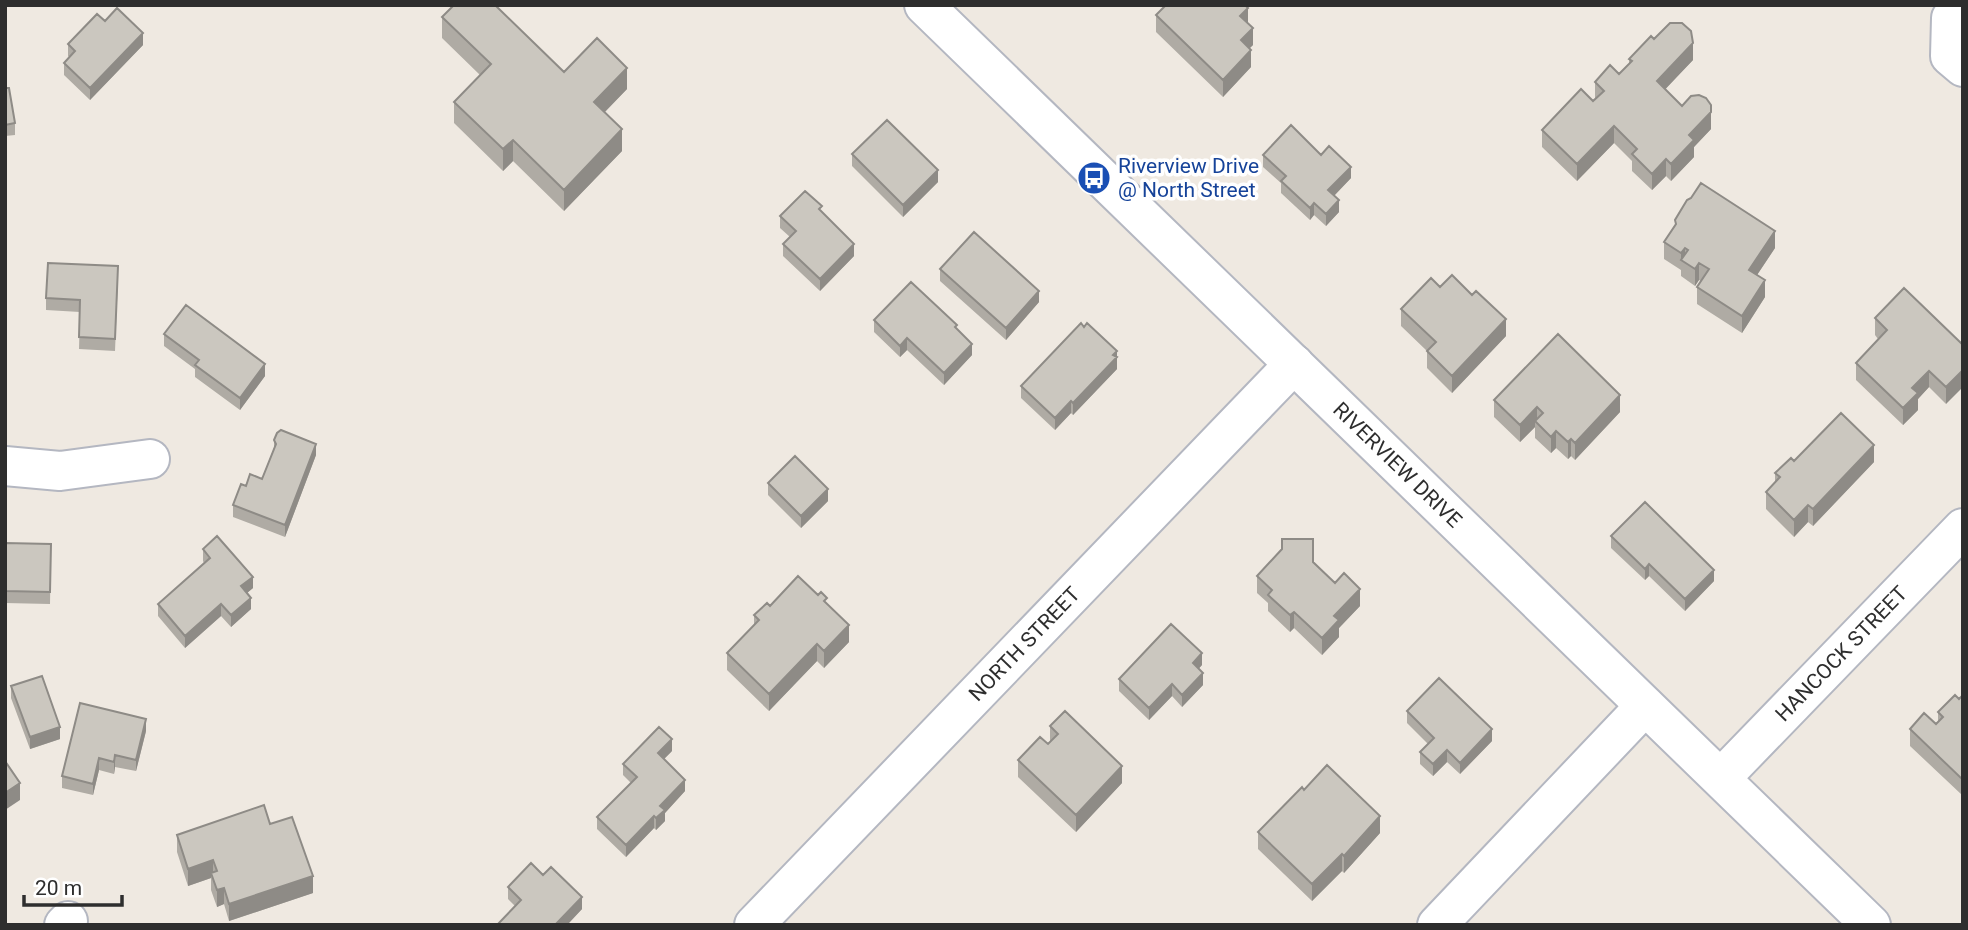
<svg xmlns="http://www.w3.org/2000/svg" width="1968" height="930" font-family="Roboto,sans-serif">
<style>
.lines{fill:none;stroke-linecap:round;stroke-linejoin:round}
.minor-casing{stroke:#b4b7c1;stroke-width:42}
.minor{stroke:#fff;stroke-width:38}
.wall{fill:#afaba4}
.shaded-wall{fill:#8e8b86}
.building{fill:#cbc7bf;stroke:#8e8b86;stroke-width:2}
.labels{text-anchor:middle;stroke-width:7;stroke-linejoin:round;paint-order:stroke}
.transit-label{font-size:21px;fill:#164399;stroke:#fff;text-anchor:start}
.street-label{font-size:21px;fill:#2e2e2e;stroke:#fff}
</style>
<rect width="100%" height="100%" fill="#efe9e1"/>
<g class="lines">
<defs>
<g id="minor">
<path id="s1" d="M924,5L1871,925"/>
<path d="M1962,5L1951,18L1950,56L1963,67"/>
<path d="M5,466L60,471L150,459"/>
<path id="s2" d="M1721,778L1963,528"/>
<path d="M64,925L68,921"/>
<path id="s3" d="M754,925L1294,364"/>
<path d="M1437,925L1645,706"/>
</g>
</defs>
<use href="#minor" class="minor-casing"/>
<use href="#minor" class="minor"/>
</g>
<path class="wall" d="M1156,15L1248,23L1253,45L1249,48L1251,67L1223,97L1156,32Z
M442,17L564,72L627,89L605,112L622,151L564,211L513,161L503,171L454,123V102L480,75L442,38Z
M105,21L143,45L90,100L64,75V63L70,58L68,56V44Z
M1654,39L1693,60L1665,89L1682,106L1711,129L1694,147V157L1671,181L1666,176L1652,190L1632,171V161L1614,143L1577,181L1542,147V130L1593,101L1595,99V82L1619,74L1629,64V59Z
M5,88L15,123V135L5,136Z
M852,154L938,182L903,217L852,166Z
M1263,155H1321L1351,178L1334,196L1339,212L1326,226L1314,215L1310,220L1281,193V183L1263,167Z
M822,212L854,256L820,291L783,256V244L790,237L780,228V216Z
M1675,220L1775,248L1757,275L1765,297L1742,333L1697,304V287L1701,281L1699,280L1695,286L1681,276V270L1664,259V242L1675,225Z
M940,269L1039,302L1006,340L940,281Z
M118,278L115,351L79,349L80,312L46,310V298Z
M1440,287L1472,295L1506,336L1452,393L1427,368V351L1401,326V309Z
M1875,318L1963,345L1946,404L1929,387L1918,399V410L1903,425L1856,380V363L1878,339L1875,335Z
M874,320L957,329L972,355L944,385L907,350L900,357L874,332Z
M164,334L265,376L240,410L195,377V369L164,346Z
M1117,351V369L1073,415L1071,413L1055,430L1021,398V386Z
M1494,400L1620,412L1575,460L1571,456L1568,459L1556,448L1551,453L1535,438V427L1520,442L1494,417Z
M274,440L316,455L285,537L233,517V505L246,486L262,479L274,448Z
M1794,461L1874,462L1813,526L1808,522L1794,537L1766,509V492L1775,482V473Z
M768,483L828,501L801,528L768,495Z
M1611,536L1714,581L1685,611L1649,576L1645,580L1611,548Z
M5,543L51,544L50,604L5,603Z
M203,549L253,588L247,593L251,609L231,627L221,616L185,648L158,616V604L204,563L203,561Z
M1313,562L1360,606L1339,628V637L1322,655L1294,628L1290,632L1268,611V603L1257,593V576Z
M827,604L849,642L824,668L817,661L769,711L727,670V653L754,625V615L770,606Z
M1202,665L1198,669L1203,685L1182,707L1172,696L1149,720L1119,691V679Z
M11,686L60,739L30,749L11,698Z
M1963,695L1962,795L1910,746V729L1936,724L1938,722V712L1959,699Z
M1407,711L1492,741L1460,774L1447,762L1433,776L1420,764V752L1428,744L1407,723Z
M1050,726L1122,783L1076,832L1018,777V760L1048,744L1050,742Z
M146,731L136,771L115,767L114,774L99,770L93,795L62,788V776Z
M672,751L664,759L685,791L665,813V821L656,830L654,828L626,857L597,829V817L631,783L623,775V764Z
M1304,790L1380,833L1344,873L1342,871L1312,901L1258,849V832Z
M177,835L313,893L229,921L224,904L217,907L211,890V878L188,886L177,852Z
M543,875L582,909L567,925H497L515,906L508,899V887Z"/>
<path class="shaded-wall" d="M1248,8V25L1240,16Z
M1253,28V45L1241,57V40Z
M143,33V45L90,100V88Z
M1693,43V60L1657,98V81Z
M1251,50V67L1223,97V80Z
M627,68V89L594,123V102Z
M1711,112V129L1694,147V157L1671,181V164L1689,135Z
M1614,126V143L1577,181V164Z
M622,129V151L564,211V190Z
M513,140V161L503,171V149Z
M1666,159V176L1652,190V174Z
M1351,167V178L1328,202V190Z
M938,170V182L903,217V205Z
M1339,200V212L1326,226V214Z
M1314,203V215L1310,220V208Z
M1775,231V248L1749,287V270Z
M854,244V256L820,291V279Z
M1685,248V262L1681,260V270V253Z
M1699,263V280L1695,286V269Z
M1765,280V297L1742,333V316Z
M1039,291V302L1006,340V328Z
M1506,319V336L1452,393V376Z
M907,338V350L900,357V346Z
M972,344V355L944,385V373Z
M1117,351V369L1073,415V403Z
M265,364V376L240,410V398Z
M1963,370V387L1946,404V387Z
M1929,371V387L1918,399V410L1903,425V408L1912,388Z
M1620,395V412L1575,460V443Z
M1071,401V413L1055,430V418Z
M1537,407V423L1535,421V427L1520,442V425Z
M1556,431V448L1551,453V437Z
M1571,439V456L1568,459V442Z
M316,444V455L285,537V525Z
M1874,445V462L1813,526V509Z
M828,489V501L801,528V516Z
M1808,505V522L1794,537V520Z
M1649,564V576L1645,580V569Z
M1714,570V581L1685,611V599Z
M253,577V588L241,598V586Z
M1360,589V606L1339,628V637L1322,655V638L1334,616Z
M251,598V609L231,627V615Z
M221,604V616L185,648V636Z
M1294,612V628L1290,632V615Z
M849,625V642L824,668V651Z
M817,644V661L769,711V694Z
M1202,653V665L1193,675V663Z
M1203,673V685L1182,707V695Z
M1172,684V696L1149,720V708Z
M146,719V731L136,771V760Z
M60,727V739L30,749V737Z
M1492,729V741L1460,774V763Z
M672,739V751L658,765V753Z
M1447,750V762L1433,776V764Z
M115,755V767L114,774V762Z
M99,758V770L93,795V784Z
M1122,766V783L1076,832V815Z
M685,780V791L665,813V821L656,830V818L660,806Z
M20,783V800L5,810V793Z
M654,816V828L626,857V845Z
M1380,816V833L1344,873V856Z
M1342,854V871L1312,901V884Z
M213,860V877L211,873V878L188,886V869Z
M313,876V893L229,921V904Z
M224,888V904L217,907V890Z
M582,897V909L567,925H555Z"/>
<path class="building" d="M454,5H495L564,72L597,38L627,68L594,102L622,129L564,190L513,140L503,149L454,102L491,64L442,17Z
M1166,5H1245L1248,8L1240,16L1253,28L1241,40L1251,50L1223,80L1156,15Z
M117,8L143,33L90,88L64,63L75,51L68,44L97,14L105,21Z
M1670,23H1682L1691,31L1693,43L1657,81L1682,106L1691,96L1699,95L1706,98L1711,105V112L1689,135L1694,140L1671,164L1666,159L1652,174L1632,154L1637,149L1614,126L1577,164L1542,130L1581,89L1593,101L1604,91L1595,82L1610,65L1619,74L1632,61L1629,59L1651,36L1654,39Z
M5,88H9L15,123L5,125Z
M887,120L938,170L903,205L852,154Z
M1291,125L1321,155L1329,146L1351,167L1328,190L1339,200L1326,214L1314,203L1310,208L1281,181L1286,176L1263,155Z
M1701,183L1775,231L1749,270L1765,280L1742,316L1697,287L1709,269L1699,263L1695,269L1681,260L1688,250L1685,248L1681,253L1664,242L1676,224L1675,220L1687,200L1691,198Z
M805,191L822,206L819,209L854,244L820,279L783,244L796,231L780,216Z
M974,232L1039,291L1006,328L940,269Z
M48,263L118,266L115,339L79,337L80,300L46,298Z
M1452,275L1472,295L1476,291L1506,319L1452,376L1427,351L1436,342L1401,309L1431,278L1440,287Z
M911,282L957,325L955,327L972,344L944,373L907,338L900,346L874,320Z
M1904,288L1963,345V370L1946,387L1929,371L1912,388L1918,393L1903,408L1856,363L1887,330L1875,318Z
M186,305L265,364L240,398L195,365L199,360L164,334Z
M1081,323L1084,327L1087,323L1117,351L1113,355L1117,357L1073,403L1071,401L1055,418L1021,386Z
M1558,334L1620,395L1575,443L1571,439L1568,442L1556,431L1551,437L1535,421L1543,413L1537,407L1520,425L1494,400Z
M1841,413L1874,445L1813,509L1808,505L1794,520L1766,492L1780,477L1775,473L1791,458L1794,461Z
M281,430L316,444L285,525L233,505L241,484L246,486L250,474L262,479L276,444L274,440L277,433Z
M795,456L828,489L801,516L768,483Z
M1645,502L1714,570L1685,599L1649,564L1645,569L1611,536Z
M217,536L253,577L241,586L251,598L231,615L221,604L185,636L158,604L210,558L203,549Z
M1282,539H1313V562L1335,583L1344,573L1360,589L1334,616L1339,620L1322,638L1294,612L1290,615L1268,595L1272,590L1257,576L1282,549Z
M5,543L51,544L50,592L5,591Z
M798,576L818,595L821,592L827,598L824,601L849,625L824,651L817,644L769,694L727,653L759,620L754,615L767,603L770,606Z
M1171,624L1202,653L1193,663L1203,673L1182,695L1172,684L1149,708L1119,679Z
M42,676L60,727L30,737L11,686Z
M1439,678L1492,729L1460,763L1447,750L1433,764L1420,752L1434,738L1407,711Z
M1955,695L1959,699L1963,695L1962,779L1910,729L1924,713L1936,724L1943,717L1938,712Z
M80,703L146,719L136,760L115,755L114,762L99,758L93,784L62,776Z
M1065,711L1122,766L1076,815L1018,760L1040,737L1048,744L1058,734L1050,726Z
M659,727L672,739L658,753L685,780L660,806L665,810L656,818L654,816L626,845L597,817L637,777L623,764Z
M5,761L20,783L5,793Z
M1327,765L1380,816L1344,856L1342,854L1312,884L1258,832L1302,787L1304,790Z
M264,805L270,824L292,817L313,876L229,904L224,888L217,890L211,873L217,871L213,860L188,869L177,835Z
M531,863L543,875L551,867L582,897L555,925H497L521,900L508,887Z"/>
<defs>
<symbol id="bus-disc" viewBox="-11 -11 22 22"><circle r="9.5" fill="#1a4fb4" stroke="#fff"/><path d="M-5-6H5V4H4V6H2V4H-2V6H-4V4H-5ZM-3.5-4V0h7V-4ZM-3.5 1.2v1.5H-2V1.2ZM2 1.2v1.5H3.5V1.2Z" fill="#fff"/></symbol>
</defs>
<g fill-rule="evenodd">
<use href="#bus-disc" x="1075" y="159" width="38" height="38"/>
</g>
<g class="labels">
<g class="transit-label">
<text x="1118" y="173">Riverview Drive<tspan x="1118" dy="24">@ North Street</tspan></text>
</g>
<g class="street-label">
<text dy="7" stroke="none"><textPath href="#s1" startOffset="660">RIVERVIEW DRIVE</textPath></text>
<text dy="7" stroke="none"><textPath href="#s3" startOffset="390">NORTH STREET</textPath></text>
<text dy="7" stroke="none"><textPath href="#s2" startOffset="173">HANCOCK STREET</textPath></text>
</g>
</g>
<rect width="1968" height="930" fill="none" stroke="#2e2e2e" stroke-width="14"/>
<path d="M24 895v10h98v-10" fill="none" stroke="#2e2e2e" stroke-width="3.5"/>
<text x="35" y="895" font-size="21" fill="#2e2e2e" stroke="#ffffff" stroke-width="5" paint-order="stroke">20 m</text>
</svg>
